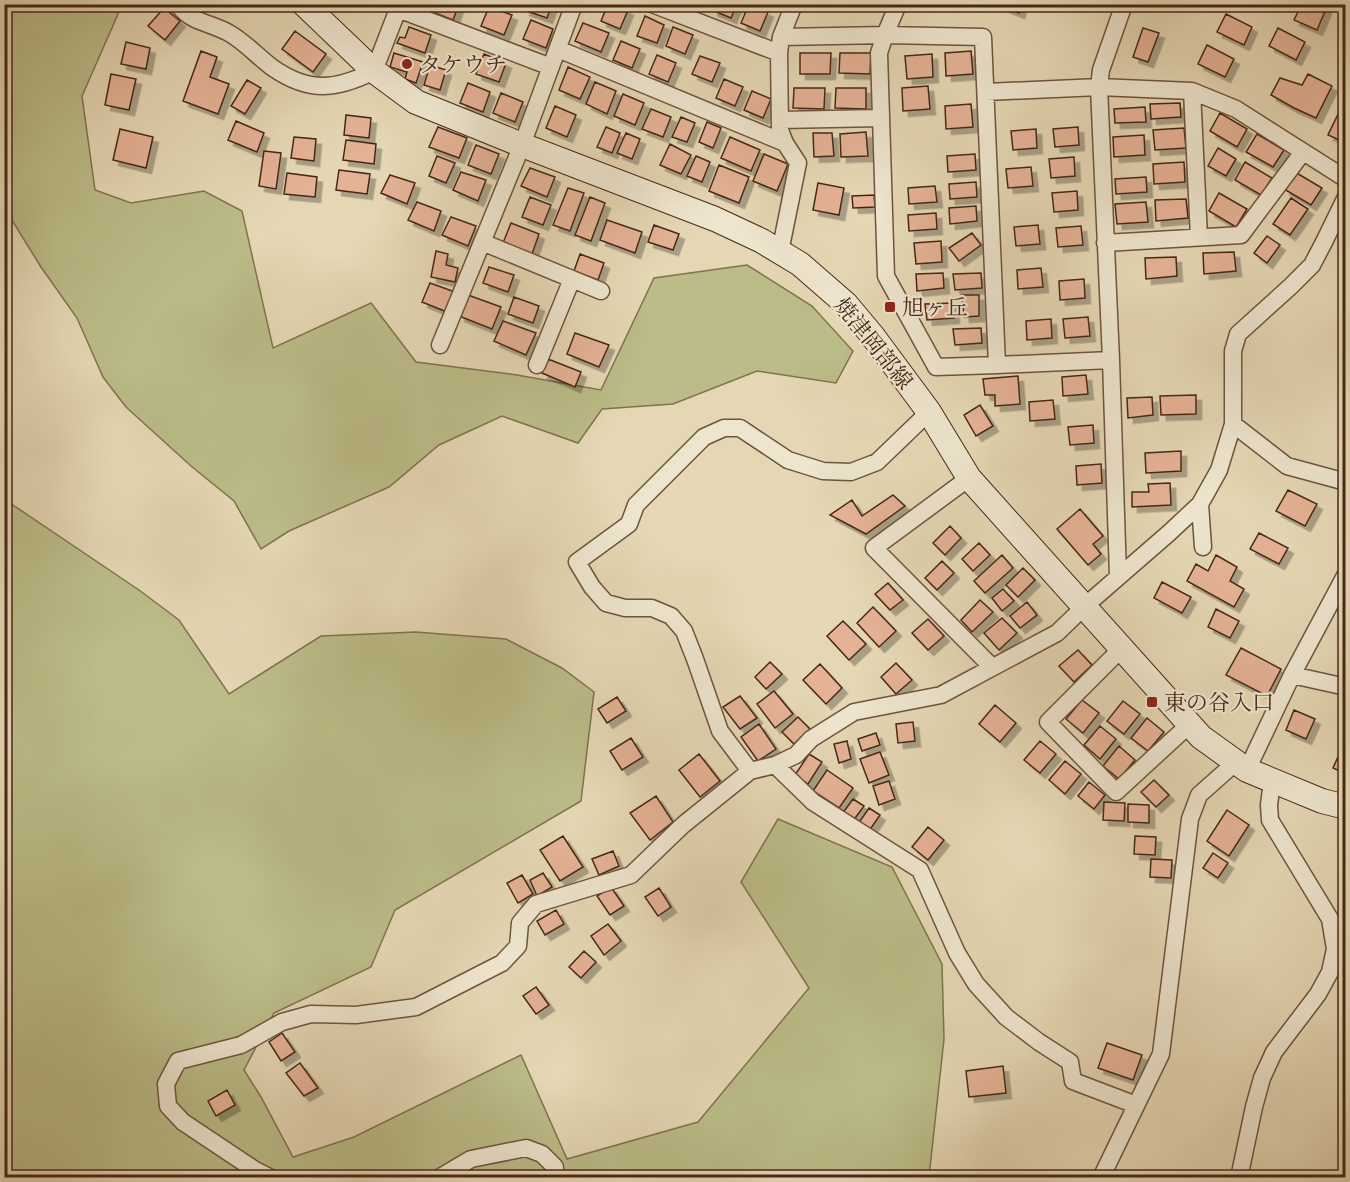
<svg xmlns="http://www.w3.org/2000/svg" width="1350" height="1182" font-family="'Sorts Mill Goudy','Noto Serif JP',serif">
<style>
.green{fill:#bbbc88;stroke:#817250;stroke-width:1.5}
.building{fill:#e5b295;stroke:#472817;stroke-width:1.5;filter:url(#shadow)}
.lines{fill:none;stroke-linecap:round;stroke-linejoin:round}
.minor-casing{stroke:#6e543e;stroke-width:19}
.secondary-casing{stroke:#472817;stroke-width:26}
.minor{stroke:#eee5ce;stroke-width:16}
.secondary{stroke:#eee5ce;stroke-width:24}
.poi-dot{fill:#8f2418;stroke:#eee5ce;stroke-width:2}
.labels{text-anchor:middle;stroke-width:4.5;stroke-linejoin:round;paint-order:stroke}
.poi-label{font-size:22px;fill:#472817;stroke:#eee5ce;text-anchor:start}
.street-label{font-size:22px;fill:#472817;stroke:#eee5ce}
</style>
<defs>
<filter id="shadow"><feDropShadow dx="5.5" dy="5.5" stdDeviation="0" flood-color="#0004"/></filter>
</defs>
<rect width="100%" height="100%" fill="#e5d7b4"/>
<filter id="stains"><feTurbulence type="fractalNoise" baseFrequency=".00333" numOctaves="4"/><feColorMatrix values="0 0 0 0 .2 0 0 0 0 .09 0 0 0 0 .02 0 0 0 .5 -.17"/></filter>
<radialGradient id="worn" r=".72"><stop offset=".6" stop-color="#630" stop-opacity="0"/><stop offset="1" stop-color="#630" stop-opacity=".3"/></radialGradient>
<path class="green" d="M5,5H122L82,96L95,190L131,203L204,191L242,211L273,348L371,303L416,362L517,375L601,390L654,278L747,265L812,306L853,351L836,383L757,371L673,404L602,409L578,443L502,416L439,445L389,487L289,531L261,549L234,501L191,466L126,407L103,377L77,318L41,267L5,209Z
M4,499L139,590L179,620L229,694L321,636L416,632L506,639L562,668L594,692L581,801L395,910L371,967L274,1013L244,1070L261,1097L293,1157L354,1137L521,1055L567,1159L698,1122L809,988L741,882L778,819L892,867L942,964L944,1039L929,1177H5Z"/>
<path class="building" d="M433,4H459L453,20L430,11Z
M526,4H552L547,18L524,10Z
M608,4H616L628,10L620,29L601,21Z
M715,4H737L731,18L712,10Z
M749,4L768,12L760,31L741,23Z
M997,4H1022L1019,13Z
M1302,4H1328L1317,30L1294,20Z
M489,7L512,15L504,35L481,26Z
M164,8L180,21L165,40L148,26Z
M1226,14L1252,27L1244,45L1217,32Z
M645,16L664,25L657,43L637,36Z
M531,20L553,29L546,48L523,39Z
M583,23L609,33L601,52L575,41Z
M409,27L431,35L425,53L397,43L400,37L405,38Z
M673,27L693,35L685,54L666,46Z
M1143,28L1159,33L1148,62L1133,57Z
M1278,28L1305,42L1296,60L1269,46Z
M295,31L326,54L313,72L282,49Z
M621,41L640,49L632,68L613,60Z
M126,42L150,48L146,69L121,64Z
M1207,45L1234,59L1225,77L1198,64Z
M201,51L217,57L210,77L229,84L218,114L183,101Z
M971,51L973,74L946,76L945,53Z
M394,53L423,62L416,83L405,79L407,72L390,67Z
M800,53H831L830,74H800Z
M840,53H871L870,74L839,73Z
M484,54L506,63L499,82L476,74Z
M932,54L933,77L907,79L905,56Z
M657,55L676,63L668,82L649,74Z
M700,56L720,63L712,82L692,74Z
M430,65L446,70L440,90L424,85Z
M568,67L590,77L580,99L559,90Z
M111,74L136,79L129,110L105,105Z
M1308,74L1332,86L1316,118L1294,108L1271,95L1280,78L1302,85Z
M724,79L743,87L735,106L716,98Z
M247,80L261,88L245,114L231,106Z
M595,82L616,91L607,114L586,104Z
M468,83L490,92L483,112L460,103Z
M928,86L930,109L903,111L902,88Z
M794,88H825L824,109L793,108Z
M836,88H866V109L835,108Z
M752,91L771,99L763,118L744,110Z
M501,93L523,102L515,122L493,113Z
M623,94L644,103L635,125L614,116Z
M1180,103L1181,117L1151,119L1150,104Z
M971,104L973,127L946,129L945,106Z
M555,106L576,115L567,137L546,128Z
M1342,106L1346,108V143L1328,135Z
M1145,107L1146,122L1115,123L1114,109Z
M651,109L671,117L663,137L642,129Z
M1220,113L1247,129L1237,147L1210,131Z
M346,115L371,118L369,138L344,135Z
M681,117L695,123L687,142L672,137Z
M236,121L264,133L257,152L228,140Z
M707,122L721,128L713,148L699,142Z
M438,127L467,138L459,158L429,147Z
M606,127L620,133L612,153L597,147Z
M1078,127L1079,145L1055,147L1053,129Z
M1184,128L1186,148L1155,150L1153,130Z
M120,129L153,137L146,168L113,160Z
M1036,129L1037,148L1013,150L1011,131Z
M866,132L868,156L841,157L840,134Z
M626,133L640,139L632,159L617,153Z
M813,133H832L834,156L814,157Z
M1257,134L1284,150L1273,167L1246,152Z
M1144,135L1145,155L1114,157L1113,137Z
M294,137L316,139L314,161L291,158Z
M730,137L760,150L751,171L721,158Z
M346,140L376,144L374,164L343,160Z
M670,144L691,155L681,174L660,165Z
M476,145L499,154L491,174L468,165Z
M1218,148L1236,159L1226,176L1208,166Z
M264,151L281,153L276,189L259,186Z
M764,154L788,164L777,191L753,181Z
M975,154L976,170L948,172L947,156Z
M437,156L455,163L446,183L429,176Z
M696,156L710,162L702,182L687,176Z
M1074,157L1075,176L1051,178L1049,159Z
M1184,162L1185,182L1154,184L1153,164Z
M1245,162L1272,178L1261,195L1235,180Z
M719,165L749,177L739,203L709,191Z
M1031,167L1033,186L1008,188L1006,169Z
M530,168L555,177L547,197L521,186Z
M339,170L370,174L367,194L336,190Z
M461,172L486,180L478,201L453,190Z
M1295,172L1322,188L1311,205L1284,189Z
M287,173L317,177L315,197L284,194Z
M390,175L415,183L407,204L381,193Z
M1146,177L1147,192L1116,194L1115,179Z
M976,182L977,197L950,199L949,184Z
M818,183L844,188L839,215L813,210Z
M935,186L937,202L909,204L908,188Z
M568,188L584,193L570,231L553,225Z
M1077,191L1078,210L1054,212L1052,193Z
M1219,193L1247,209L1236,227L1209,211Z
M874,195L875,207L853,208L852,196Z
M530,197L551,205L543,225L522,217Z
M590,197L605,203L591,241L575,235Z
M1291,198L1308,209L1290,235L1273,224Z
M1186,199L1188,218L1156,221L1155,200Z
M417,202L441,211L434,231L408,220Z
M1146,202L1148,222L1117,224L1115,204Z
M976,206L977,221L950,224L949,208Z
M936,213L937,229L909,231L908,215Z
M451,217L476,226L468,246L442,235Z
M607,220L642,232L635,253L600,240Z
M511,223L539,234L532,254L503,243Z
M654,225L679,234L673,250L648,242Z
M1038,225L1040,244L1016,246L1014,227Z
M1081,226L1083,245L1058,247L1056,228Z
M972,233L981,245L959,261L949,248Z
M1267,236L1280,245L1267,263L1254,253Z
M941,241L942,262L916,264L914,243Z
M436,251L448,254L446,265L458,268L455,282L431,277Z
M1234,252L1236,271L1204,274L1203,253Z
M580,254L604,263L598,280L574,271Z
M1176,257L1177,276L1146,279L1145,258Z
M489,267L514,275L508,292L483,283Z
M1041,268L1043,287L1018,289L1017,270Z
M943,273L944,288L917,291L916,274Z
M981,273L982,288L955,290L953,274Z
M1084,279L1085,298L1060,300L1059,281Z
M430,283L455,292L447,312L422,302Z
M468,295L501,307L492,329L459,316Z
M962,295H979V316L964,317Z
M514,297L539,306L533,323L508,314Z
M953,303L954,318L927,320L925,304Z
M1088,317L1090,336L1065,338L1063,319Z
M1051,319L1052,338L1027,340L1026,321Z
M503,321L536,333L526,355L494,341Z
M981,328L982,343L955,345L953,329Z
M575,333L609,345L599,367L567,354Z
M548,359L581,372L575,387L542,373Z
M1086,375L1088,394L1063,396L1062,377Z
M1018,376L1020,404L995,406V395H985L983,379Z
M1196,395V414L1161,415L1160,396Z
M1152,397L1153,415L1128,418L1127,398Z
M1053,400L1055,419L1030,421L1029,402Z
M980,405L993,426L976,436L964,415Z
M1093,425L1094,443L1070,445L1068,427Z
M1181,451V471L1146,473L1145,453Z
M1101,464L1102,483L1077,485L1076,466Z
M1170,483L1171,505L1132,507V492H1149L1148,484Z
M1288,490L1317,504L1305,526L1276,511Z
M893,495L905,506L866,534L830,515L852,500L862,516Z
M1080,509L1103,536L1093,544L1101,554L1088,565L1057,529Z
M950,526L961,538L945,555L933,543Z
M1259,533L1288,548L1279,564L1250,549Z
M979,543L990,555L973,571L962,559Z
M1002,555L1013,568L985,593L974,581Z
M1216,555L1237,567L1230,581L1244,589L1234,607L1187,581L1196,564L1208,571Z
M942,561L954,573L937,590L925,578Z
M1023,568L1035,580L1018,597L1006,585Z
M1162,582L1191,597L1182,613L1154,598Z
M888,583L903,600L890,610L875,594Z
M1003,589L1014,601L1002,611L992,598Z
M980,600L993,612L972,632L961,620Z
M1027,602L1037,615L1020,628L1010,616Z
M873,607L896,631L879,647L857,623Z
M1216,609L1239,621L1230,638L1208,627Z
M1002,618L1017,633L999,650L984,633Z
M928,619L944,636L928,650L912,633Z
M843,621L866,644L849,660L827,636Z
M1241,648L1281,669L1267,696L1226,675Z
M1078,650L1092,665L1074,682L1059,666Z
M770,662L782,674L766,689L755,677Z
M896,663L912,680L896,694L881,677Z
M820,664L842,688L826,704L803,680Z
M774,691L793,714L775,728L757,704Z
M740,696L757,718L740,729L723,707Z
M617,697L626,711L607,723L598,709Z
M1082,700L1099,713L1083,733L1066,719Z
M1123,701L1140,714L1124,734L1107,721Z
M995,705L1016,723L1000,742L979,724Z
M1294,710L1315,719L1306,739L1286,730Z
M798,717L810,729L794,744L782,732Z
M1147,718L1164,732L1148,751L1131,738Z
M913,722L915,741L898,743L896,724Z
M759,724L776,749L758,761L741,737Z
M1100,726L1116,739L1100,759L1084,745Z
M876,733L880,745L862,751L858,739Z
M631,738L643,757L622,770L610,751Z
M1346,739V774L1333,768Z
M847,741L851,759L839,763L834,744Z
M1040,741L1056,754L1040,773L1024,760Z
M1119,746L1135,760L1119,779L1103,766Z
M880,752L889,775L869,783L860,759Z
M699,754L720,781L700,797L679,770Z
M809,754L822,762L808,784L795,775Z
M1065,761L1081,774L1065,794L1049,780Z
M827,770L853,788L839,808L813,791Z
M1154,780L1169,795L1156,807L1141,792Z
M889,781L895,799L879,805L873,786Z
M1089,782L1105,795L1094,809L1078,796Z
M656,796L673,822L650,840L630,813Z
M853,799L864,806L853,821L842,814Z
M1104,802L1125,803L1124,821L1103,820Z
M1128,804L1149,805V823L1128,822Z
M869,808L880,815L869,831L858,824Z
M1227,810L1249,825L1229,856L1207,841Z
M928,827L944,840L928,860L912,847Z
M563,836L583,867L560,881L540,850Z
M1135,836L1156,837L1155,855L1134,854Z
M613,851L619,866L599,875L592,859Z
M1213,853L1228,863L1218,878L1203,868Z
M1151,859L1172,860L1171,878L1150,877Z
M543,873L552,887L537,896L530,880Z
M522,875L533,894L518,903L507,883Z
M611,887L624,906L610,915L597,896Z
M659,888L671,907L658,916L645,897Z
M556,910L564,924L545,935L537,921Z
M608,924L621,941L604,955L591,936Z
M584,951L596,962L581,978L569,967Z
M536,987L549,1005L536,1014L523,996Z
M282,1033L295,1052L281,1061L269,1042Z
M1107,1043L1142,1055L1133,1080L1098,1068Z
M300,1063L318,1088L304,1096L286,1073Z
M1003,1066L1006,1093L969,1097L966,1071Z
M227,1090L235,1105L216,1116L208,1101Z"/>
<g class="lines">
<defs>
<path id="minor" d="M177,4C182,10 188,16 195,19C206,24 218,27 229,33C245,42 258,57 273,68C309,93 336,90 374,71L400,4
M652,4L779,53
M898,4L885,35L983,37L997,365L1111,360
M398,9L551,67
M781,37L885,35L879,53L886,276L936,367L997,365
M558,49L785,143
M1192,91L1199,237
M986,92L1099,87L1192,91L1236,109L1346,179
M780,120L881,118
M482,242L601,291
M1105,243L1241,235L1303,152
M780,252L798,163L785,143L780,130L779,53L781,37L794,4
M440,345L522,145L574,4
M537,365L572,279
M1233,424L1287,466L1346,482
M969,478L874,548L992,667
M1200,504L1203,547
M1118,576L1111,360L1099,87L1101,70L1124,4
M1122,648L1048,722L1116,792L1190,724
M1292,675L1346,687
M775,765L813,802L920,870L957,953L976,984L1006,1017L1039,1042L1070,1062L1073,1081L1136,1105
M1247,770L1292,675L1346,574
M750,771L720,731L695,659L684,631L671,616L652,608H625L606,603L592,587L577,562L629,524L636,505L704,437L724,428H740L788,460L823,471L851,472L877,462L929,412
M271,1178L255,1170L183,1122L168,1106L166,1084L178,1061L241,1045L282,1022L311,1014L356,1015L416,1007L502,963L518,946L520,923L536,904L631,875L683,825L750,771L775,765L796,755L811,739L854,712L941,695L1057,633L1085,606L1169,533L1200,504L1219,470L1233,424V351L1238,334L1291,286L1312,265L1324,242L1346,197
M439,1178L471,1159L526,1148L542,1154L555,1167V1178
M1101,1178L1161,1054L1190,819L1199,795L1235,763
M1239,1178L1254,1107L1262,1078L1274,1052L1318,994L1330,972L1335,949L1330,919L1270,820L1269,805L1272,781"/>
<path id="secondary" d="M304,4L374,71L416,102L522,145L715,219L762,241L800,264L846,304L872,335L929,412L969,478L1201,737L1247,770L1322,801L1346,807"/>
</defs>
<use href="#minor" class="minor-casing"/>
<use href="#secondary" class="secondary-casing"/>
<use href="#minor" class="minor"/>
<use href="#secondary" class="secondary"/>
</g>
<g class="poi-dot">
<circle cx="407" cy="64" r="6"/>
<rect x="884" y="301" width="12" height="12" rx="3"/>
<rect x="1146" y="696" width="12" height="12" rx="3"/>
</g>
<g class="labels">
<g class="poi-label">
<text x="419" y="72">タケウチ</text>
<text x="902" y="315">旭ヶ丘</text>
<text x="1164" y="710">東の谷入口</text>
</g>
<g class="street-label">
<text transform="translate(874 343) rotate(51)" y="8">焼津岡部線</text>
</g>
</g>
<rect width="1350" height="1182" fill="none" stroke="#e5d7b4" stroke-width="24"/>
<rect x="6" y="6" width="1338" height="1170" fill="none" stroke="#472817" stroke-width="3"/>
<rect x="12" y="12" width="1326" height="1158" fill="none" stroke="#472817" stroke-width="1.5"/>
<rect width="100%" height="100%" filter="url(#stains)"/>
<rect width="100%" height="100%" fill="url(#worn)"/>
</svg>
